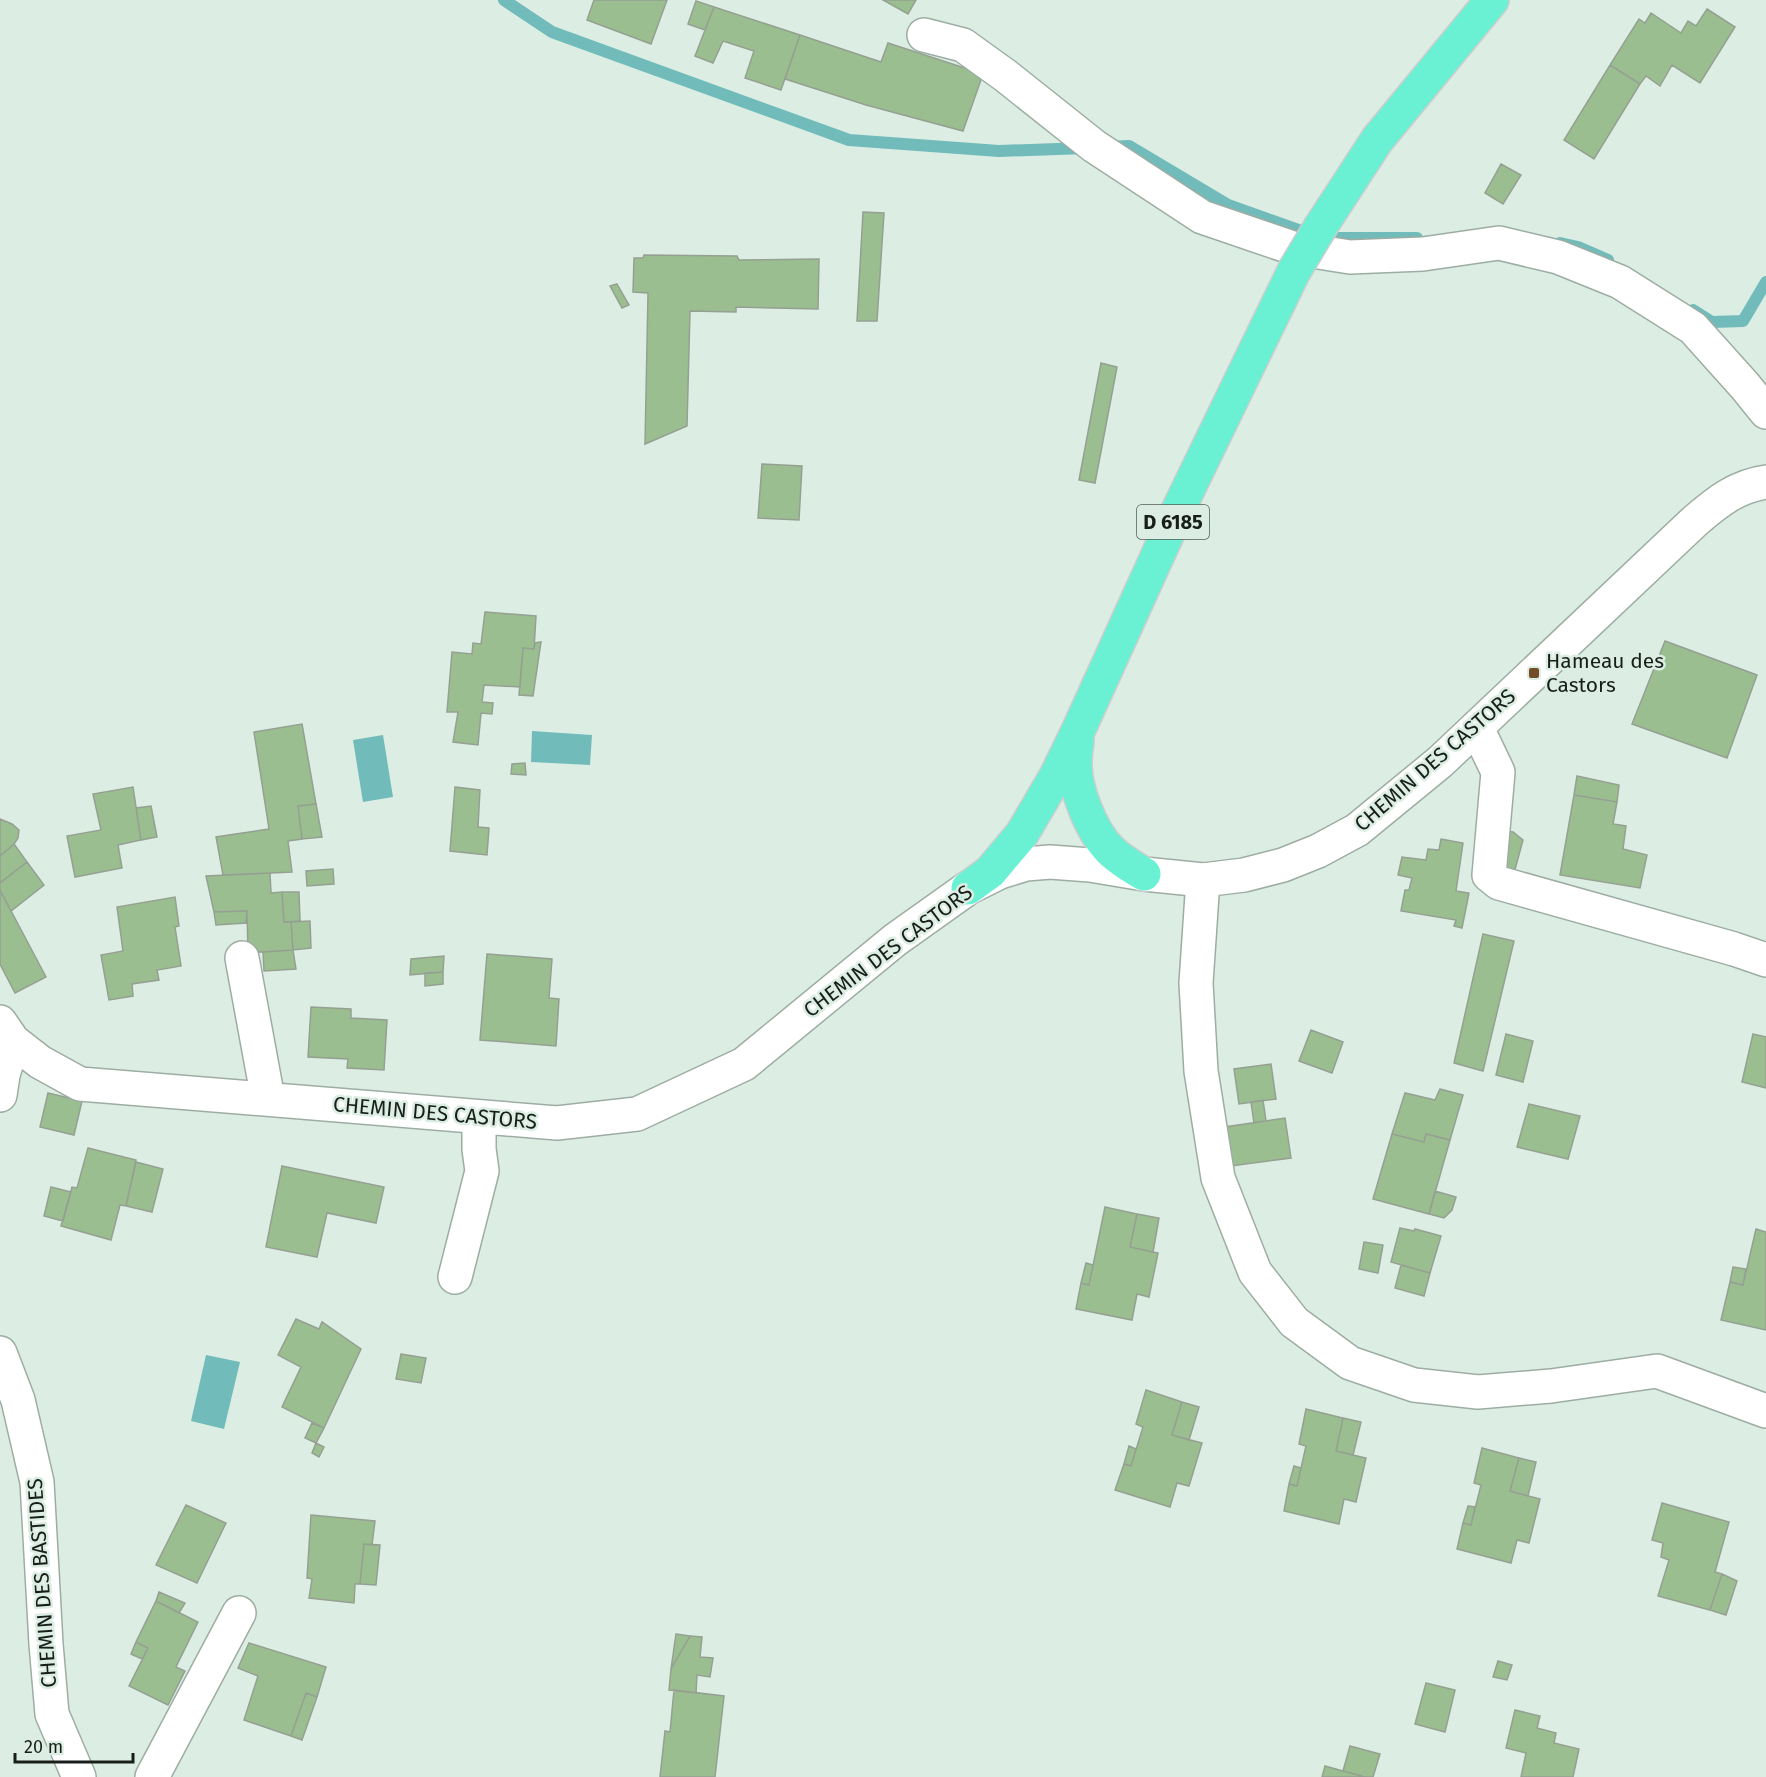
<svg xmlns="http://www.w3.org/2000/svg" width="1766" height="1777" font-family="'Fira Sans',sans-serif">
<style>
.water{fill:#71bbbb}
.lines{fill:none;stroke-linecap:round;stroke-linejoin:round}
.stream{stroke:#71bbbb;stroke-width:12}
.building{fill:#9abe90;stroke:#95a092;stroke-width:1.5}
.minor-casing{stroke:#9dada3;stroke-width:36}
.highway-casing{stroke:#cccecd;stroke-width:36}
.minor{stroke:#fff;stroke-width:33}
.highway{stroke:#6af1d4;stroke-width:33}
.highway-bridge-casing{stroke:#cccecd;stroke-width:36;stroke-linecap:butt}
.highway-bridge{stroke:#6af1d4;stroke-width:33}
.poi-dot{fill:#724d28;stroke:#dceee3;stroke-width:2}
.labels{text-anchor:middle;stroke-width:5;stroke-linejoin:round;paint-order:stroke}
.shield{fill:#dceee3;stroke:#535c56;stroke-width:1.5}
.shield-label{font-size:20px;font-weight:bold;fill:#181e1a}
.poi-label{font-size:21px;fill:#181e1a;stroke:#dceee3;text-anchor:start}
.street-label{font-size:21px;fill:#181e1a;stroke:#dceee3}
</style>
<rect width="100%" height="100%" fill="#dceee3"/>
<path class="water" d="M532,731L592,735L590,765L531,762Z
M383,735L393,797L363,802L353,740Z
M206,1355L240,1362L224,1429L191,1421Z"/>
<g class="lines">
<path class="stream" d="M504,0L552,32L849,140L999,151L1085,148
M1109,147L1129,146L1228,205L1321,238H1417
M1560,243L1578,247L1608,260
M1693,310L1712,322L1743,321L1766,282"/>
</g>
<path class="building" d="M594,0H667L651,44L587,20Z
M883,0H916L908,14Z
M696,1L714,7L705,30L688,24Z
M714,7L800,35L781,90L745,78L754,51L723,41L713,63L695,56Z
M1707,9L1735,27L1700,83L1672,65L1660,86L1646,76L1640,84L1610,65L1639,19L1645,23L1651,13L1681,33L1688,21L1696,26Z
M800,35L881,62L888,43L983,74L963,131L866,105L785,79Z
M1610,65L1640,84L1594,159L1564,140Z
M1501,164L1521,175L1503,204L1485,193Z
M863,212L884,213L877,321H857Z
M644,255L737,256L739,260L819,259L818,309L736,307V312L690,311L687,426L645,444L648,293L633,292L634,258H643Z
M617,284L629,305L622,308L610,286Z
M1101,363L1117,367L1095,483L1079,480Z
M762,464L802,466L799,520L758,518Z
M485,612L536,616L534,649L523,648L520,687L484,685L482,702L493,703L492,714L481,713L478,745L453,742L458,712H447L452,652L472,654L473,643L481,644Z
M1665,641L1757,675L1727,758L1632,724Z
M541,642L533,696L519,695L523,648L534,649L535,643Z
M302,724L316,804L298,806L302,839L288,841L292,872L223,875L216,837L269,829L254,732Z
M525,763L526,775L511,774L512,764Z
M1577,776L1619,785L1617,802L1574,795Z
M133,787L141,840L118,845L122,868L75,877L67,836L101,830L93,794Z
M455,787L480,790L478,827L489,828L487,855L450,851Z
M1574,795L1617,802L1613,824L1626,826L1623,849L1647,855L1640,888L1560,875Z
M316,804L322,837L302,839L298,806Z
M151,806L157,837L141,840L136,808Z
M0,819L12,824L19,830L18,838L14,844L0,856Z
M1501,830L1513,832L1523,840L1513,877L1496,856Z
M1441,839L1463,843L1456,891L1469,893L1462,928L1454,926L1456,920L1401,911L1405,890H1409L1412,878L1398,875L1402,857L1426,860L1428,849L1439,850Z
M14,844L27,862L0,883V856Z
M27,862L44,885L11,911L0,890V883Z
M333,869L334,884L307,886L306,871Z
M270,873L271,893L282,892L284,922H291L293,950L248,953L247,911L214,912L206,876Z
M0,890L46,977L15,993L0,964Z
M282,892H299L300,921L284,922Z
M175,897L179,926L175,927L181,966L157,970L159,980L132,984L133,996L109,1000L101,955L123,951L117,907Z
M247,911L246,923L216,925L214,912Z
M310,921L311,948L293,950L291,922Z
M1483,934L1514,941L1483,1071L1454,1063Z
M293,950L296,969L264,971L263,952Z
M487,954L552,959L549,998L559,999L556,1046L480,1040Z
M444,956L443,972L410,975L411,959Z
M443,972V984L425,986V973Z
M311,1007L351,1009V1018L387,1020L384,1070L347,1068L348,1059L308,1057Z
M1311,1030L1343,1042L1332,1073L1299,1061Z
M1506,1034L1533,1041L1523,1082L1496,1075Z
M1753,1034L1766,1037V1088L1742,1082Z
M1271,1064L1276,1099L1239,1104L1234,1069Z
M1440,1089L1463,1095L1450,1140L1426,1134L1424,1142L1392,1134L1405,1093L1435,1100Z
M48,1093L82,1101L74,1135L40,1127Z
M1263,1100L1266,1121L1254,1123L1251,1102Z
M1529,1104L1580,1116L1568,1159L1517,1147Z
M1285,1118L1291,1158L1231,1166L1225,1127Z
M1392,1134L1424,1142L1426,1134L1450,1140L1429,1214L1373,1199Z
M88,1148L136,1160L126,1206L120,1205L111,1240L61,1226L72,1187L77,1188Z
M136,1162L163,1169L152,1212L126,1206Z
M282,1166L384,1187L376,1223L327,1213L317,1257L266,1247Z
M51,1187L71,1192L63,1221L44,1216Z
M1435,1191L1456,1197L1452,1210L1444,1218L1429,1214Z
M1105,1207L1137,1214L1130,1247L1158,1253L1149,1297L1137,1294L1132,1320L1076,1309L1081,1283L1089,1285Z
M1137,1214L1159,1218L1153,1252L1130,1247Z
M1400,1228L1414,1231L1415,1229L1441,1236L1430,1273L1391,1262Z
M1756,1229L1766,1232V1330L1721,1320L1730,1282L1743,1285Z
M1364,1242L1383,1245L1378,1273L1359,1269Z
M1086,1263L1093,1265L1089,1285L1081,1283Z
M1401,1265L1430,1273L1424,1296L1395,1288Z
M1733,1267L1746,1269L1743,1285L1730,1282Z
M296,1319L319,1329L322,1322L361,1349L324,1428L282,1407L301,1367L278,1355Z
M401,1354L426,1358L421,1383L396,1379Z
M1146,1390L1182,1402L1172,1435L1202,1443L1189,1486L1177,1483L1170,1507L1115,1490L1124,1464L1131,1466L1143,1427L1136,1424Z
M1182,1402L1199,1407L1189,1440L1172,1435Z
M1306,1409L1343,1418L1336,1451L1366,1458L1356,1502L1344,1499L1339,1524L1284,1511L1289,1484L1297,1486L1306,1446L1299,1444Z
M1343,1418L1361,1422L1353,1455L1336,1451Z
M312,1423L324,1428L316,1443L305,1438Z
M316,1443L324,1447L319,1457L312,1453Z
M1129,1446L1136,1449L1131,1466L1124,1464Z
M1482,1448L1519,1458L1510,1491L1540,1499L1529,1543L1517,1540L1511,1563L1457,1549L1463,1523L1471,1525L1481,1485L1474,1483Z
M1519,1458L1536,1462L1528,1496L1510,1491Z
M1294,1466L1301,1468L1297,1486L1289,1484Z
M1662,1503L1729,1522L1715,1572L1722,1574L1710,1610L1658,1596L1669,1560L1661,1557L1663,1543L1652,1540Z
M186,1505L226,1523L197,1583L156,1565Z
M1468,1506L1475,1507L1471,1525L1463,1523Z
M311,1515L375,1521L372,1545L364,1544L360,1584H355L354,1603L309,1598L312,1579L307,1578Z
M364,1544L380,1545L376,1585L360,1584Z
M1722,1574L1737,1581L1726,1615L1710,1610Z
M159,1592L185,1603L179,1613L156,1601Z
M156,1601L198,1622L176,1667L185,1671L168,1705L129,1686L148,1648L136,1642Z
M676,1634L690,1636L671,1669Z
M690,1636L702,1637L700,1657L713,1658L710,1677L697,1675L696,1693L669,1690L671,1669Z
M136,1642L148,1648L142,1659L131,1654Z
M249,1643L326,1667L317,1697L306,1693L291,1736L244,1720L258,1676L238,1668Z
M1498,1661L1512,1665L1507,1680L1493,1677Z
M1426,1683L1455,1690L1445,1732L1415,1724Z
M674,1690L724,1696L715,1777H660L665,1731L670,1732Z
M306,1693L317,1697L302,1740L291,1736Z
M1515,1710L1540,1716L1537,1728L1556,1733L1554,1743L1579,1749L1573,1777H1521L1526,1753L1506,1748Z
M1350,1746L1380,1754L1373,1777H1365L1343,1771Z
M1325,1766L1343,1771L1365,1777H1322Z"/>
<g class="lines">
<defs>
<path id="minor" d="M924,35L963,45L1006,76L1094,146L1202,217L1293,248L1350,257L1423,254L1499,243L1558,257L1620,282L1693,328L1745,386L1766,412
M1477,728L1498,772L1489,875L1499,883L1734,949L1766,960
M1203,880L1196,983L1201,1071L1218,1178L1255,1272L1294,1322L1350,1363L1414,1385L1478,1392L1551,1386L1657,1371L1766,1411
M242,958L268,1099
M0,1022L13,1041L40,1062L80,1084L557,1123L637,1114L744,1064L895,940L968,888L1000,872L1026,864L1050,862L1090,865L1144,874L1203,880L1244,875L1283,865L1318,851L1357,830L1440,762L1695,521C1717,502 1737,486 1766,482
M0,1095L3,1075L13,1041
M455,1277L482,1171L479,1149V1118
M0,1353L18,1400L37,1482L46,1644L52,1714L79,1777
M152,1777L239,1613"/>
<path id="highway" d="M1321,226L1377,140L1492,0
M1077,738C1077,745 1075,753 1075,761C1074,788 1091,831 1110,850C1120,860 1132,867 1144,874
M968,888L990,872L1022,834L1056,776L1078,731L1181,504L1294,271"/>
</defs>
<use href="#minor" class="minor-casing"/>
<use href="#highway" class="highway-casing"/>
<use href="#minor" class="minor"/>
<use href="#highway" class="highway"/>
<defs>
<path id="highway-bridge" d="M1294,271L1321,226"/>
</defs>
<use href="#highway-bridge" class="highway-bridge-casing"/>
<use href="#highway-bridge" class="highway-bridge"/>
</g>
<rect class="poi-dot" x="1528" y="667" width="12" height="12" rx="3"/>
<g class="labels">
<rect class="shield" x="1137" y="505" width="72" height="34" rx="4.5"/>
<g class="shield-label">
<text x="1173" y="529">D 6185</text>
</g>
<g class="poi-label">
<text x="1546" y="668">Hameau des<tspan x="1546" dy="24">Castors</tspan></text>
</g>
<g class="street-label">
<text transform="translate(1435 760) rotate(-41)" y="7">CHEMIN DES CASTORS</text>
<text transform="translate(888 951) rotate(-37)" y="7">CHEMIN DES CASTORS</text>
<text transform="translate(435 1113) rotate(5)" y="7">CHEMIN DES CASTORS</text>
<text transform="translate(42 1583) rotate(-94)" y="7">CHEMIN DES BASTIDES</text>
</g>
</g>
<path d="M15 1753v9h118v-9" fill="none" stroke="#181e1a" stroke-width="3"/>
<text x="24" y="1753" font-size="18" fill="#181e1a" stroke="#dceee3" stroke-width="4.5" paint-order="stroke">20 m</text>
</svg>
